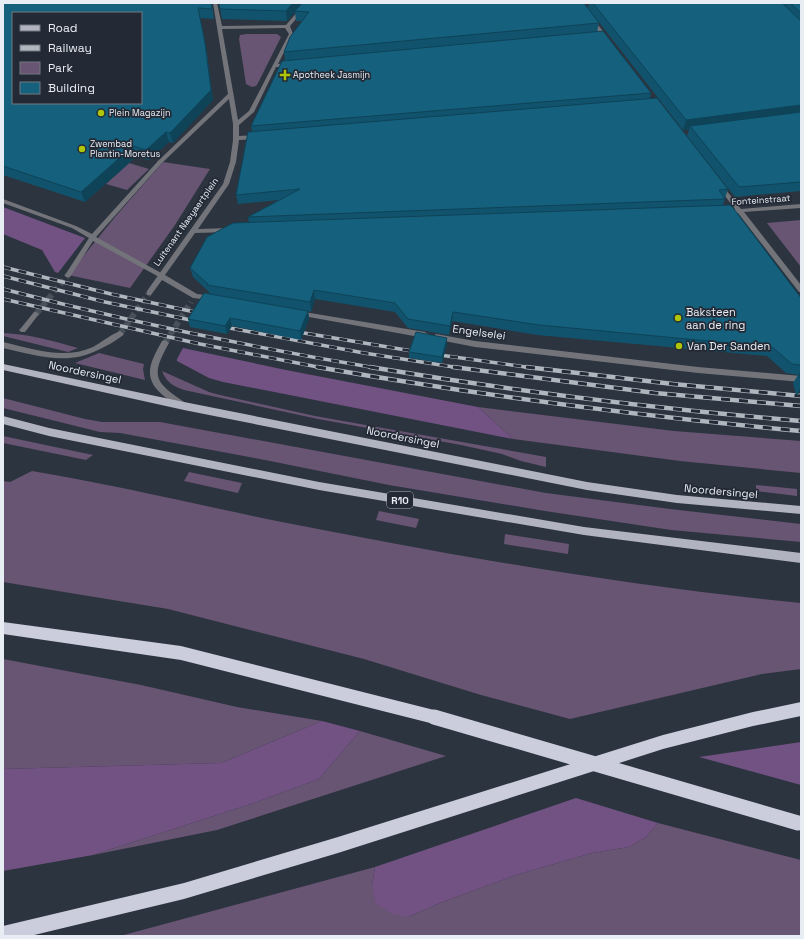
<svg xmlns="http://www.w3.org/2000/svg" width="804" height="939" font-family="'Space Grotesk',sans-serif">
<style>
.green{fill:#685473}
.forest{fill:#715282}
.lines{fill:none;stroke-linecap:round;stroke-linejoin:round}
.pedestrian-tunnel{stroke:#48505a;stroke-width:6;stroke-dasharray:6 3.5;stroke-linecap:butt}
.minor-tunnel{stroke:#48505a;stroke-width:6;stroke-dasharray:6 3.5;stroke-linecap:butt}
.pedestrian{fill:#73747a;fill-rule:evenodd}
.minor{fill:#73747a;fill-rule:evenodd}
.primary{fill:#b2b3c0;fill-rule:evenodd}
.motorway{fill:#cbccdc;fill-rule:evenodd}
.rail-far1-casing{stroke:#b0b6be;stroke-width:3.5}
.rail-casing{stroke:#b0b6be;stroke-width:4.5}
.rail-far1{stroke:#232a35;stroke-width:2.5;stroke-dasharray:8;stroke-linecap:butt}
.rail{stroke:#232a35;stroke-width:3;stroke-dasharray:9;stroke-linecap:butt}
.motorway-bridge{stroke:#cbccdc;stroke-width:15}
.wall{fill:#11536c}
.shaded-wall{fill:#0e4358}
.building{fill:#14607d;stroke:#0e4358;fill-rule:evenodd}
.poi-dot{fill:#aec508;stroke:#232a35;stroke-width:1.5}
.labels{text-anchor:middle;stroke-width:3.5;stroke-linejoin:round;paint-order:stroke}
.far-poi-label{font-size:9px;fill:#e8edf4;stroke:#232a35;text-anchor:start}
.far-street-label{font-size:9px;fill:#e8edf4;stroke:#232a35}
.shield{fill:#232a35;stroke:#adb2bb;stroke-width:1}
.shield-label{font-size:10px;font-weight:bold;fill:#e8edf4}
.poi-label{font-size:11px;fill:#e8edf4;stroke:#232a35;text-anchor:start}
.street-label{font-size:11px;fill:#e8edf4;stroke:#232a35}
</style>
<rect width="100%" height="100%" fill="#2c343f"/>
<path class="green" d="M247,34H277L281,37L258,83L256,86L252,87L246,84L239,39L240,35Z
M163,162L210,169L175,225L130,288L68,275L115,217Z
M129,163L149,169L127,190L106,184Z
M801,220V267L767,223Z
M3,333C29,334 53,341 78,348L68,352L3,336Z
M99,353L144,364L143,369L145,380L75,363Z
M162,371L209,392L220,395L315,416L546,457V467L521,461L502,454L461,445L318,419L184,390C173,386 166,382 162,371Z
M3,398L85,419L102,422H160L546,493L670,509L801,524V542L671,530L545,511L389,485L265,460L120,433L100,432L3,408Z
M478,407L674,431L801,441V473L680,461L513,439Z
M3,436L93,455L86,460L3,443Z
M32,471C116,485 198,505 282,522C453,556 627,586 801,603V669L762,674L570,719L481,695L364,659L168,609L3,582V481L10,482Z
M189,472L242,483L238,493L184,481Z
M756,485L797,489V496L756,491Z
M379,511L419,519L416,528L376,520Z
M505,534L569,544L568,554L504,544Z
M3,659L141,685L237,707L322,721L221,763L3,769Z
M360,731L446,756L217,830L93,855L254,803L319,779Z
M658,823L801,860V936H120L375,867L372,886L408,917L440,903L516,875L592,853L629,847L646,837Z"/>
<path class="forest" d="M3,207L85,238L58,273L55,272L42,250L3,234Z
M183,348L286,370L478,407L513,439L223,382L209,378L177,361V359Z
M322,721L360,731L319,779L254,803L93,855L3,871V769L221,763Z
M801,742V785L699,757Z
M576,798L658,823L646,837L629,847L592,853L516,875L440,903L408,917L390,913L376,904L372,886L375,867Z"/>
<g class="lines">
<path class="pedestrian-tunnel" d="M36,314L68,275"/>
<path class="minor-tunnel" d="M120,334L149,293
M165,343L191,302"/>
<path class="pedestrian" d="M160,160L162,161V163L96,237L163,274V278H161L93,241L70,277H66L65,275L89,238L72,228L3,203V199L76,226L92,234L158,161Z
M34,312H36L39,314L25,332H21L19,330L21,328Z"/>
<path class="minor" d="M213,3H217L222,26L286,25L305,3H310L290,26L293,34L278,64L290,63L293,65L290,67H276L254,112L239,125V136L256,135L259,137L256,139L239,140L236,162L229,184L198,229L230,228L233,230L230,232L195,233L165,275L197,294L212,296L215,298L212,300L193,298L162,280L151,295H147V291L223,184L230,162L233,140V124L229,99L162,163L157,162L228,94ZM285,28L289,34L249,111L238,120L222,29Z
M577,3H581L609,39V41H605Z
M721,185L723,186L741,209L801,204V208L744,212L801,285V292H799L738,213H723V211L735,209L718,187Z
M296,311H298L425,332L429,335L425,338L298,315L295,313Z
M120,331L124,334L122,336C115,341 107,346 98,350C67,366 35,355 3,348V342C33,349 64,360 93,347C102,342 110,335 120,331Z
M436,334L475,341L698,367L801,376V382L698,373L475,347L434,339L432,337Z
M165,340L169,343C149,378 156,383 187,404L188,406L187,408L184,409C177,406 171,401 165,397C141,378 150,363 162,341Z"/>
<path class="primary" d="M3,364L184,402L587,482L677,495L801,506V514L677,503L587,490L184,410L3,370Z
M3,416L49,428L319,482L584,527L801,553V563L584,535L319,490L49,436L3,424Z"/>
<path class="motorway" d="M3,622L181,646L434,710L439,712L441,717L439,722L434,724L181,660L3,634Z
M801,702V716L753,726L663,749L338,853L184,899L30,936H3V926L184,883L338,837L663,735L753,712Z"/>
<defs>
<path id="rail-far1" d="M3,267L111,294L204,314
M3,276L105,302L200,322
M3,289C126,321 250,347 376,368
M3,299L200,344L323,368
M219,326L364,353L460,368
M292,331L418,352L533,368"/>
<path id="rail" d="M317,367C478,395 639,416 801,431
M370,367C513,391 657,409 801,421
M453,367L655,393L801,406
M526,367L673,384L801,396"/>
</defs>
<use href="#rail-far1" class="rail-far1-casing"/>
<use href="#rail" class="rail-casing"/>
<use href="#rail-far1" class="rail-far1"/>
<use href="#rail" class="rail"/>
<path class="motorway-bridge" d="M434,717L798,823"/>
</g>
<path class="wall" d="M3,3H212L214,19L200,18L207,53L213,100L173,143L169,142L149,160L136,157L85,202L3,175Z
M219,3H584L588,8L589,3H801V191L735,197L687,136L689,130H683L598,21L599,23L597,32L651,93L650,98L728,189L723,205L801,298V391L796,395L793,383L798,375L786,373L767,356L537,335L452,321L449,335L408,328L395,312L315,299L311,312L308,311L309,319L301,340L232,326L227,334L190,327L188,319L210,294L209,292L193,277L190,268L249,223L248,217L279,200L238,204L236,195L252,131L251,126L285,60L284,52L302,21H296L295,12L287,21L222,19Z
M447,344L442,363L409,358V352Z"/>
<path class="shaded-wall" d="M293,3H303L287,21L286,11Z
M205,43L213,100L173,143L170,133Z
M801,105V115L690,126L689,130H683L686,120Z
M166,132L169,142L149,160L146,150Z
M133,146L136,157L85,202L81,192Z
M314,290L315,299L311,312L310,302Z
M308,311L309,319L301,340L300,331Z
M453,312L452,321L449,335L450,326Z
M230,318L232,326L227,334L225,326Z
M447,338V344L442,363V357Z
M801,387V391L796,395Z"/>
<path class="building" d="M3,3H211L212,9L198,8L205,43L211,90L170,133L166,132L146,150L133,146L81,192L3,166ZM13,13H141V103H13Z
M219,3H293L286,11L220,9Z
M302,3H584L599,23L284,52L290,37L309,12L295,11Z
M593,3H782L801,21V105L686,120Z
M790,3H801V13Z
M603,31L651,93L251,126L282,61Z
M657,98L728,189L719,190L725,199L248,217L300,189L236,195L248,132Z
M801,112V182L739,187L690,126Z
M731,205L801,298V365L792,364L772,347L539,325L453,312L450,326L408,319L395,303L314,290L310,302L207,285L208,284L190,268L207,237L233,223Z
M204,293L308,311L300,331L230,318L225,326L188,319Z
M416,332L447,338L442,357L409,352Z
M799,373L801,374V382Z"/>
<g class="poi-dot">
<path d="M283 69h4v4h4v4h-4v4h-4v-4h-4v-4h4z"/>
<circle cx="101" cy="113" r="4"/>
<circle cx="82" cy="149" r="4"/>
<circle cx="678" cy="318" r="4"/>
<circle cx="679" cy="346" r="4"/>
</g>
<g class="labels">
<g class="far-poi-label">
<text x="293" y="78">Apotheek Jasmijn</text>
<text x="109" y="116">Plein Magazijn</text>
<text x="90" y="147">Zwembad<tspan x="90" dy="10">Plantin-Moretus</tspan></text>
</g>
<g class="far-street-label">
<text transform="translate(761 200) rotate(-4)" y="3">Fonteinstraat</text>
<text transform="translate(186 222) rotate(-55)" y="3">Luitenant Naeyaertplein</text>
</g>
<rect class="shield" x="387" y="492" width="26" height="16" rx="3"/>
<g class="shield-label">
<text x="400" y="504">R10</text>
</g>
<g class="poi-label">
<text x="686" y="316">Baksteen<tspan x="686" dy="13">aan de ring</tspan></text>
<text x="687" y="350">Van Der Sanden</text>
</g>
<g class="street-label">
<text transform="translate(479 332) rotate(8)" y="4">Engelselei</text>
<text transform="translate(85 372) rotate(12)" y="4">Noordersingel</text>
<text transform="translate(403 437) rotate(11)" y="4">Noordersingel</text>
<text transform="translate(721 491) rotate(5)" y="4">Noordersingel</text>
</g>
</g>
<rect width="804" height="939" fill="none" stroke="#e8edf4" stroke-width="8"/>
<rect x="12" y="12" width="130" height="92" fill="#232a35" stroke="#727881"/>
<rect x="20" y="25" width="20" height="6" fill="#b2b3c0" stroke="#727881"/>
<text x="48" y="32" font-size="12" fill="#e8edf4">Road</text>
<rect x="20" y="45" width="20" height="6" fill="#b0b6be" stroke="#727881"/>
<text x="48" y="52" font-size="12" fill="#e8edf4">Railway</text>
<rect x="20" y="62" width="20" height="12" fill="#685473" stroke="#727881"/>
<text x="48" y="72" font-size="12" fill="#e8edf4">Park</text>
<rect x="20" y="82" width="20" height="12" fill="#14607d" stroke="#727881"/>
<text x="48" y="92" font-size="12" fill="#e8edf4">Building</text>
</svg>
